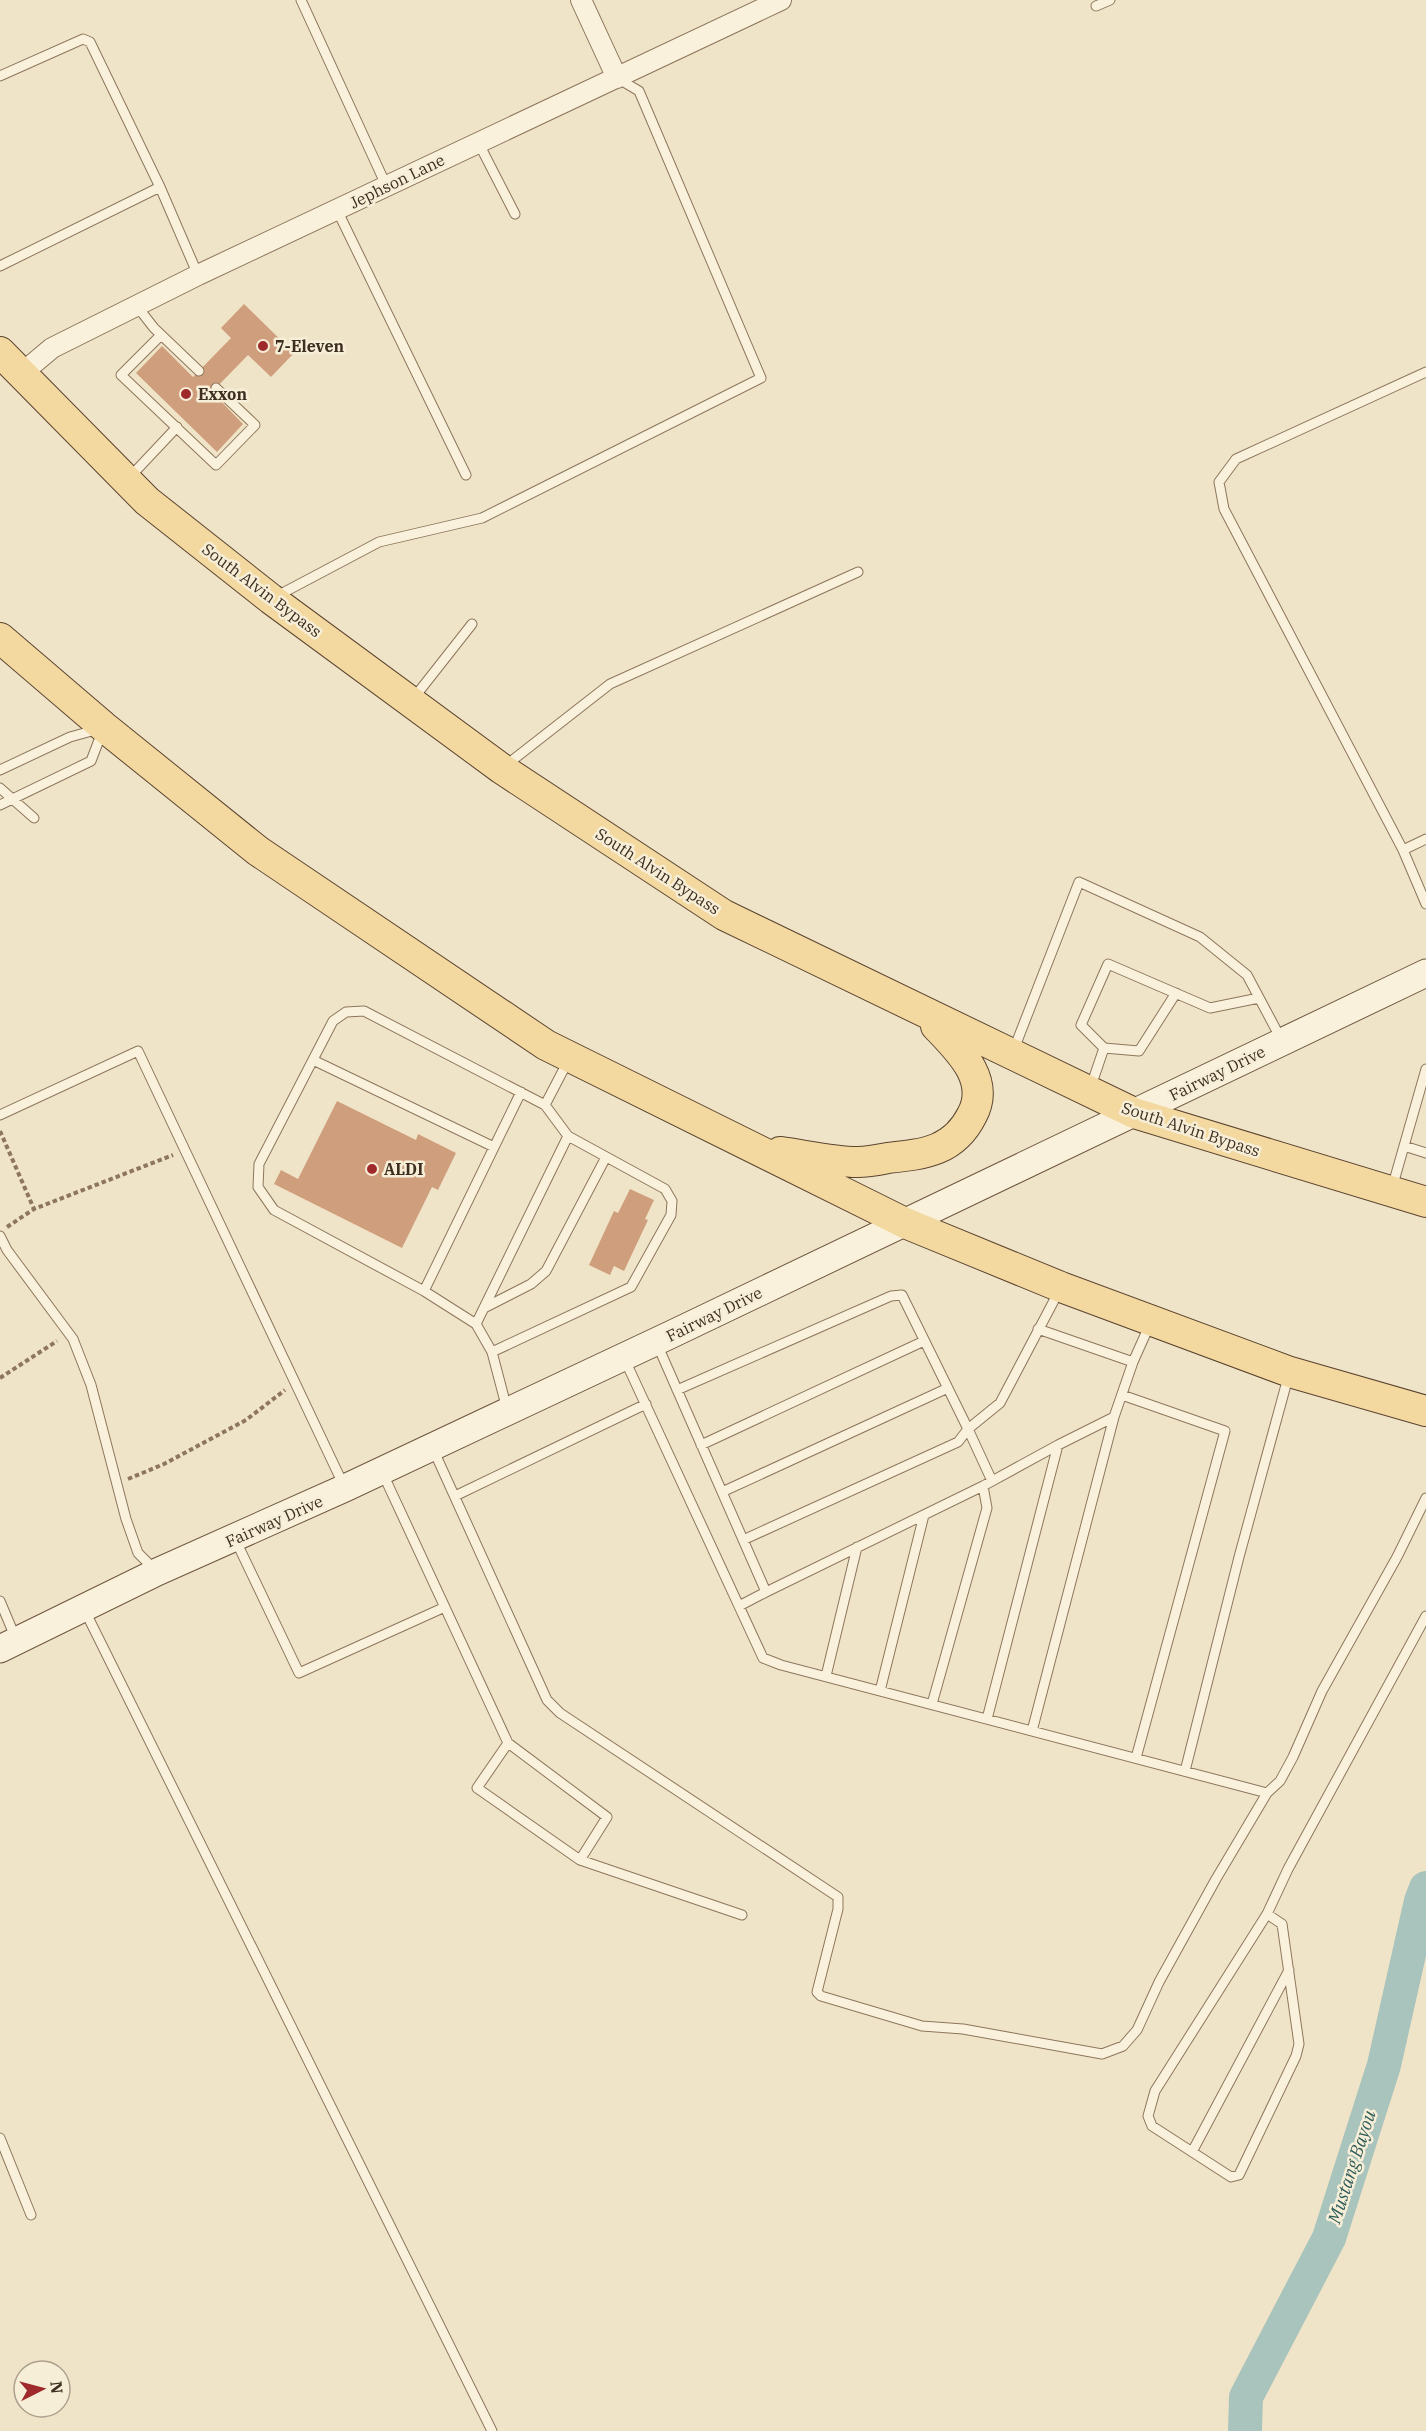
<svg xmlns="http://www.w3.org/2000/svg" width="1426" height="2431" font-family="'IBM Plex Serif',serif">
<style>
.lines{fill:none;stroke-linecap:round;stroke-linejoin:round}
.river{stroke:#a9c4bc;stroke-width:34}
.building{fill:#cf9f7d}
.lane-casing{stroke:#8d765c;stroke-width:11}
.street-casing{stroke:#8d765c;stroke-width:22}
.secondary-casing{stroke:#6f573f;stroke-width:29}
.primary-casing{stroke:#5b4430;stroke-width:32}
.path{stroke:#8d765c;stroke-width:4;stroke-dasharray:4.5 3;stroke-linecap:butt}
.lane{stroke:#faf1dc;stroke-width:9}
.street{stroke:#faf1dc;stroke-width:20}
.secondary{stroke:#faf1dc;stroke-width:27}
.primary{stroke:#f3d9a0;stroke-width:30}
.poi-dot{fill:#9e2a2b;stroke:#f7eed8;stroke-width:2}
.labels{text-anchor:middle;stroke-width:5;stroke-linejoin:round;paint-order:stroke}
.street-label{font-size:16px;fill:#3d2e20;stroke:#f7eed8}
.poi-label{font-size:16px;font-weight:bold;fill:#3d2e20;stroke:#f7eed8;text-anchor:start}
.water-label{font-size:18px;font-style:italic;fill:#2f5d5a;stroke:#f7eed8}
</style>
<rect width="100%" height="100%" fill="#f0e4c8"/>
<g class="lines">
<path class="river" d="M1245,2431L1246,2397L1329,2238L1384,2065L1421,1901L1426,1888"/>
</g>
<path class="building" d="M244,304L294,353L271,377L248,355L212,392L243,424L217,452L136,373L162,346L193,377L231,338L221,328Z
M337,1101L416,1140L418,1134L456,1153L438,1190L432,1187L402,1248L274,1184L281,1170L298,1179Z
M630,1189L654,1200L645,1219L648,1220L624,1271L614,1266L610,1275L589,1265L614,1211L618,1213Z"/>
<g class="lines">
<defs>
<path id="lane" d="M301,0L386,185
M1096,6L1110,0
M0,76L83,39L90,42L160,187L198,275
M478,142L515,214
M337,210L466,475
M0,266L160,187
M136,305L154,328L199,371
M161,335L121,375L216,465L255,425L216,388
M1426,372L1236,459L1219,482L1224,509L1403,850L1426,904
M129,478L177,427
M275,597L379,542L482,518L761,378L639,91L617,78
M413,699L472,624
M505,766L610,684L858,572
M0,770L70,737L99,729
M0,788L34,818
M0,805L91,761L102,732
M1403,850L1426,839
M1104,1048L1139,1051L1176,993
M1014,1049L1079,882L1200,937L1247,975L1281,1039
M313,1060L494,1147
M1090,1089L1104,1048L1081,1025L1108,964L1210,1008L1259,998
M0,1115L138,1051L344,1486
M1404,1146L1426,1153
M1392,1188L1426,1069
M0,1236L7,1250L73,1339L91,1385L126,1519L138,1553L156,1571
M424,1291L521,1092
M484,1308L531,1284L546,1271L606,1157
M476,1324L568,1136
M1038,1329L1133,1362
M657,1344L766,1592L983,1486L1058,1445L1114,1417L1133,1362L1150,1324
M492,1352L476,1324L424,1291L274,1210L258,1187L259,1164L333,1021L346,1012L364,1011L545,1105
M624,1358L763,1658L781,1665L1267,1793
M677,1390L891,1296L902,1295L968,1429L958,1442L743,1540
M1122,1395L1225,1431L1136,1758
M507,1409L492,1352L631,1287L671,1215L672,1201L665,1189L568,1136L545,1105L568,1061
M701,1445L924,1341
M433,1449L547,1700L560,1713L838,1897V1909L817,1992L821,1996L922,2026L963,2029L1102,2054L1123,2046L1137,2030L1159,1982L1216,1879L1267,1793L1280,1781L1293,1757L1322,1691L1397,1557L1426,1498
M383,1474L508,1743L607,1817L580,1860
M992,1481L968,1429L1000,1403L1059,1291
M722,1492L948,1388
M455,1496L646,1404
M235,1539L299,1673L445,1607
M0,1601L16,1639
M739,1606L766,1592
M85,1611L492,2431
M826,1676L857,1547
M880,1691L924,1515
M932,1704L987,1508L983,1486
M987,1719L1058,1445
M1032,1731L1114,1417
M508,1743L477,1788L580,1860L742,1915
M1185,1771L1239,1557L1289,1374
M1267,1914L1282,1924L1299,2044L1296,2056L1239,2175L1231,2177L1152,2126L1148,2116L1155,2091L1267,1914L1288,1869L1426,1616
M0,2138L31,2215
M1192,2152L1289,1970"/>
<path id="street" d="M581,0L617,78
M21,374L52,348L198,275L781,0"/>
<path id="secondary" d="M0,1649L157,1572L345,1488L670,1335L1426,973"/>
<path id="primary" d="M0,352L147,501L271,599L502,769L724,915L1134,1113L1426,1202
M0,638L104,727L258,851L546,1045L905,1223L1061,1287L1290,1372L1426,1411
M780,1152C804,1155 832,1162 857,1162C867,1162 878,1160 888,1158C925,1154 954,1151 972,1115C991,1080 959,1050 936,1026"/>
</defs>
<use href="#lane" class="lane-casing"/>
<use href="#street" class="street-casing"/>
<use href="#secondary" class="secondary-casing"/>
<use href="#primary" class="primary-casing"/>
<path class="path" d="M0,1131L34,1209
M7,1227L34,1209L173,1155
M0,1378L57,1341
M128,1479L164,1464L246,1420L285,1390"/>
<use href="#lane" class="lane"/>
<use href="#street" class="street"/>
<use href="#secondary" class="secondary"/>
<use href="#primary" class="primary"/>
</g>
<g class="poi-dot">
<circle cx="263" cy="346" r="6"/>
<circle cx="186" cy="394" r="6"/>
<circle cx="372" cy="1169" r="6"/>
</g>
<g class="labels">
<g class="street-label">
<text transform="translate(397 181) rotate(-26)" y="6">Jephson Lane</text>
<text transform="translate(262 590) rotate(37)" y="6">South Alvin Bypass</text>
<text transform="translate(658 871) rotate(33)" y="6">South Alvin Bypass</text>
<text transform="translate(1217 1073) rotate(-26)" y="6">Fairway Drive</text>
<text transform="translate(1191 1129) rotate(18)" y="6">South Alvin Bypass</text>
<text transform="translate(714 1314) rotate(-26)" y="6">Fairway Drive</text>
<text transform="translate(274 1521) rotate(-24)" y="6">Fairway Drive</text>
</g>
<g class="poi-label">
<text x="275" y="352">7-Eleven</text>
<text x="198" y="400">Exxon</text>
<text x="384" y="1175">ALDI</text>
</g>
<g class="water-label">
<text transform="translate(1352 2167) rotate(-72)" y="6">Mustang Bayou</text>
</g>
</g>
<g transform="translate(42 2389) rotate(84)"><circle r="28" fill="#f7eed8" stroke="#ada18e" stroke-width="1.5"/>
<path d="M0-4.5L10 22L0 15L-10 22Z" fill="#9e2a2b"/>
<text y="-9" font-size="16" font-weight="bold" text-anchor="middle" fill="#3d2e20">N</text>
</g>
</svg>
